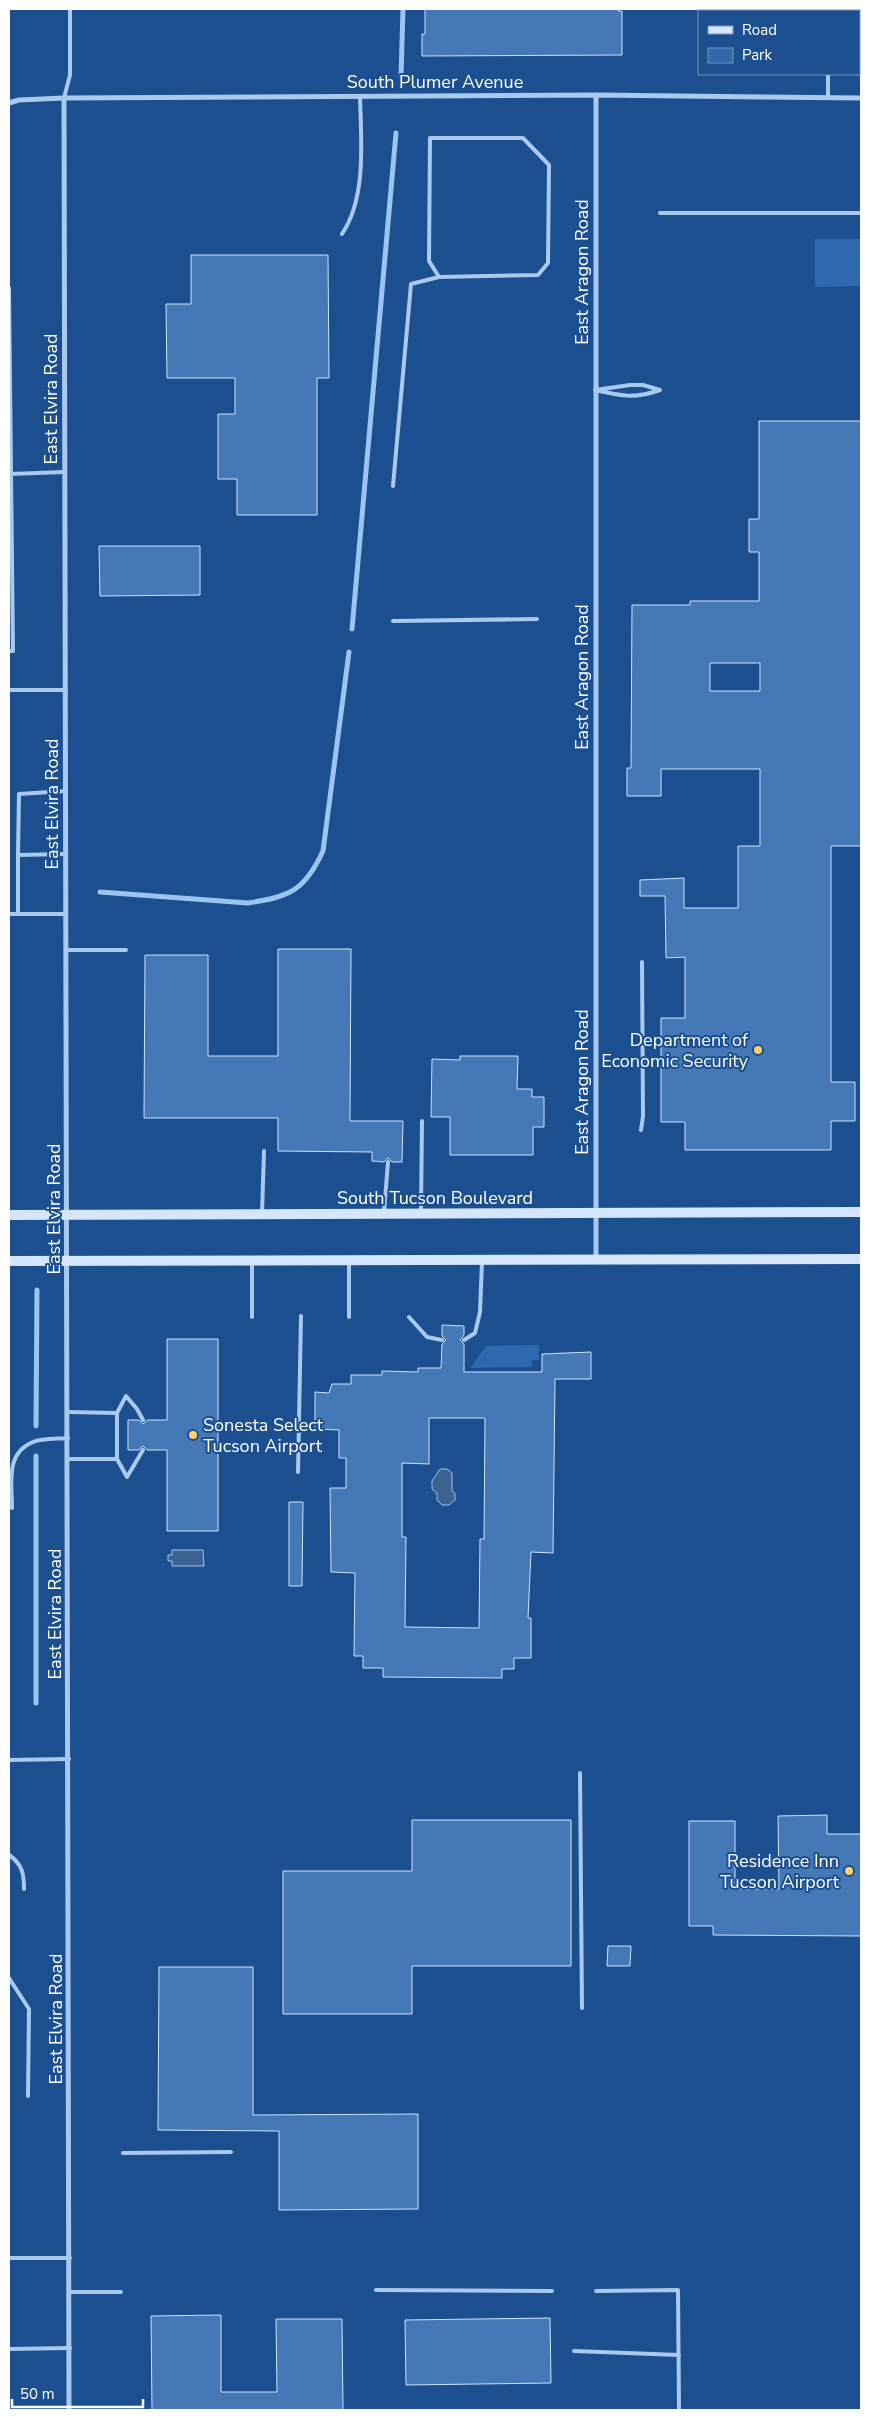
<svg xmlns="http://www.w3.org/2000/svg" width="870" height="2419" font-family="'Nunito Sans',sans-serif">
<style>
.green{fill:#2e69ad}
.water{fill:#3c6290;stroke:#9cc4f0}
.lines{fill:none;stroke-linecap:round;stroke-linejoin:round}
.stream{stroke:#9cc4f0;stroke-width:5}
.building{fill:#4478b7;stroke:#cfe3fa;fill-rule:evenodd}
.service{stroke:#a9c9ee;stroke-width:4}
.minor{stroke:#a9c9ee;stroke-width:5}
.secondary{stroke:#d6e6fa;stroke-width:10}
.poi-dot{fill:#ffd166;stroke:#1b4f8f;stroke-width:2}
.labels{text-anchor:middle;stroke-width:4;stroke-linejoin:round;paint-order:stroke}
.street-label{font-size:18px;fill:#fff;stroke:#1b4f8f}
.poi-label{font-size:18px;fill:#fff;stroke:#1b4f8f;text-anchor:end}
</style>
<rect width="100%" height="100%" fill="#1b4f8f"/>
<path class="green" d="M815,239H861V286L815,287Z
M539,1345V1360H532V1367L470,1368L486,1346Z"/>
<path class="water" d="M440,1469H447L452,1473V1491L455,1493V1500L449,1505H442L437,1500V1493L432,1489V1481Z
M172,1550H203L204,1566H172V1561H168V1555H172Z"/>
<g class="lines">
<path class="stream" d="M401,77L403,9
M352,629L396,133
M100,892L248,903C290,897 305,890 323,851L349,652
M36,1426L37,1290
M36,1703V1456"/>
</g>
<path class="building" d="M425,9H618V11H622V55L422,56V34H425Z
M191,255H328L329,378H317V515H237V479H218V414H235V378H167L166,304H191Z
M759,421H861V846H831V1082H855V1121H831V1150H685V1122H661V1018H685V957L666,958L665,896H640V880L684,878V908H738V846H760V769H661V796H627V768H631L632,605H690V601H759V552H749V519H759ZM710,663H760V691H710Z
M99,546H200V595L100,596Z
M278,949H351L350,1121H403L402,1162H392L388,1158L384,1162L372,1161V1152L278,1151V1118H144L145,955H208V1056H278Z
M460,1056H518L517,1089H532V1097H544V1127H533V1155H450V1117H431L432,1059L460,1060Z
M442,1325L464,1326V1335L460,1340L464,1344V1372H542V1354L591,1352V1379H555L553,1553L531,1552L528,1618H531V1658H514V1669H502V1678L383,1677V1668H363V1656H354L355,1573L331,1572L330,1488H346V1458H339V1430L315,1429V1392L329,1393L332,1384H351V1375H382V1371L418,1372V1368H441L442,1344L446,1340L442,1336ZM429,1418H485L484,1539H480L479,1628L405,1627L406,1537H402V1463L429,1464Z
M167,1339H218V1531H167V1450H147L143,1446L139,1450H128V1420H139L143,1424L147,1420H167Z
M289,1502H303L302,1586H289Z
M827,1815V1834H861V1936L713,1935V1926H689V1821H735V1889H779L778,1816Z
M412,1820H571V1966H412V2014H283V1871H412Z
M608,1946H631L630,1966H607Z
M159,1967H253V2115L418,2114V2209L279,2210V2131L158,2130Z
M221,2315V2392H277L276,2319H342L343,2410H152L151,2316Z
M550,2318L551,2383L406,2385L405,2320Z"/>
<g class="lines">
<path class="service" d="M826,9V11
M828,74V97
M64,98L70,75V9
M660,213H861
M342,234C367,197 361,139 360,96
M9,288L13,651H9
M630,385H643L660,390C635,399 621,396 595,390Z
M9,474L65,472
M393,486L411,284L439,277L538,275L548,263L549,165L523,138H430L429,261L439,277
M393,621L537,619
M9,690H66
M18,855L19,794L66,791
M9,914H66
M18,914V855L66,854
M66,950H126
M641,1130L643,1116L642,962
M421,1211L422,1121
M384,1212L388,1162
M262,1214L264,1151
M349,1261V1317
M252,1317V1262
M409,1317L427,1337L442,1340
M464,1340L475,1333L480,1312L482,1262
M68,1412L117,1413
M143,1420L137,1409L126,1396L117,1413V1459L127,1477L143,1450
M68,1459H117
M298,1472L301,1316
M12,1508C12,1484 5,1453 33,1442C42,1438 58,1439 68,1438
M9,1760L69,1759
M580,1773L582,2008
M9,1855C22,1864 24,1873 24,1889
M9,1978L29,2009L28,2096
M123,2153L231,2152
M9,2258H70
M376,2290L552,2291
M596,2291L678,2290L679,2410
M70,2292H121
M9,2349L70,2348
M574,2351L679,2355"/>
<path class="minor" d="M596,95V1260
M64,98L69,2410
M9,103L19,100L64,98L596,95L861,98"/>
<path class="secondary" d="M9,1215L861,1212
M9,1261L861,1259"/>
</g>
<g class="poi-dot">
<circle cx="758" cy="1050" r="5"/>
<circle cx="193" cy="1435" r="5"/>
<circle cx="849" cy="1871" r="5"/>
</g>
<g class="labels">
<g class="street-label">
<text x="435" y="88">South Plumer Avenue</text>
<text transform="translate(582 272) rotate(-90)" y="6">East Aragon Road</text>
<text transform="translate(51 399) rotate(-90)" y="6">East Elvira Road</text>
<text transform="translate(582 677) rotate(-90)" y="6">East Aragon Road</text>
<text transform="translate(52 804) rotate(-90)" y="6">East Elvira Road</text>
<text transform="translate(582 1082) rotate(-90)" y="6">East Aragon Road</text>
<text x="435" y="1204">South Tucson Boulevard</text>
<text transform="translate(54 1209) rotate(-90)" y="6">East Elvira Road</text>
<text transform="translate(55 1614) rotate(-90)" y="6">East Elvira Road</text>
<text transform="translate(56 2019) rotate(-90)" y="6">East Elvira Road</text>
</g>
<g class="poi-label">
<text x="748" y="1046">Department of<tspan x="748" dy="21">Economic Security</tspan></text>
<text x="203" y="1431" text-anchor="start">Sonesta Select<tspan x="203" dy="21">Tucson Airport</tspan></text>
<text x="839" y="1867">Residence Inn<tspan x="839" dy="21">Tucson Airport</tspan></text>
</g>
</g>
<rect width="870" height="2419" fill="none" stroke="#ffffff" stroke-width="20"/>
<rect x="698" y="10" width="162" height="65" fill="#1b4f8f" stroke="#7695bc"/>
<rect x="708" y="26" width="25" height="8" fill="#d6e6fa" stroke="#7695bc"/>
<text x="742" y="35" font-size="15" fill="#ffffff">Road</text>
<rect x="708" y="48" width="25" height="15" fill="#2e69ad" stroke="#7695bc"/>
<text x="742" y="60" font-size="15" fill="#ffffff">Park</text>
<path d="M12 2399v8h131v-8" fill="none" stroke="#ffffff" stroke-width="2.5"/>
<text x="20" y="2399" font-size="15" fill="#ffffff" stroke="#1b4f8f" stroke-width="4" paint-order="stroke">50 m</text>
</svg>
